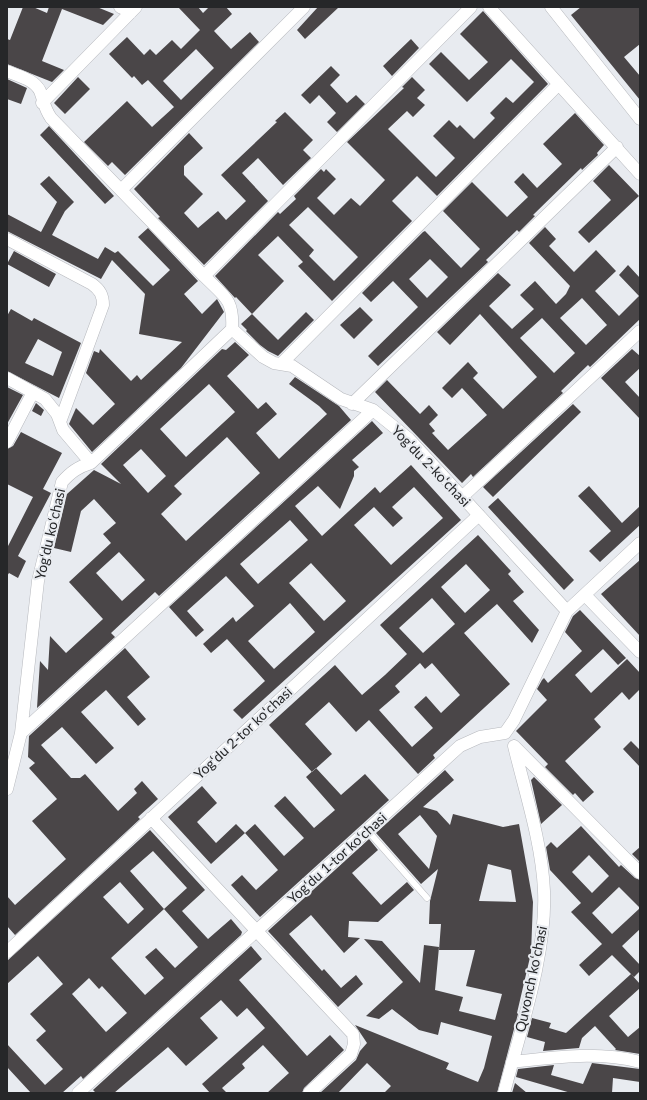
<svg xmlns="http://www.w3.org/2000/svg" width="647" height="1100" font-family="Lato,sans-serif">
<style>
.building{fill:#4a4648;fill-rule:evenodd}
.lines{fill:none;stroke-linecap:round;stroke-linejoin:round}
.service-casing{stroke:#b6b8bd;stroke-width:7}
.minor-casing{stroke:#b6b8bd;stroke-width:13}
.service{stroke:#fff;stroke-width:6}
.minor{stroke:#fff;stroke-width:12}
.labels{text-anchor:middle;stroke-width:4;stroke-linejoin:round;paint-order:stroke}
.street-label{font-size:14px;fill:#262729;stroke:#e8ebf0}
</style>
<rect width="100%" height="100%" fill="#e8ebf0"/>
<path class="building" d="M23,7H33L47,13L49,7H97L114,14L103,25L62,9L42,61L64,70L52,82L7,64V39L10,40Z
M178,7H198L203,13L209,7H226L232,14L214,31L231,49L250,32L259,42L125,175L112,162L108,166L84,142L127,101L152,127L174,107L148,80L142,85L134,76L132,78L109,54L127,37L144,55L150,49L156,55L172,40L181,49L200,30ZM196,49L214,68L181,100L163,81Z
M318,7H339L305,39L297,30Z
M581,7H640V44L624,57L640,76V100L571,15Z
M483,11L548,84L437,196L417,176L392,201L412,221L332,301L298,266L303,262L278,236L258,255L284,281L252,314L236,297L235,298L215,276L278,212L280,214L296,199L294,196L321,169L324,172L326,169L336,179L317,198L334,215L351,198L360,206L385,180L347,142L404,88L402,87L412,77L425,90L417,98L425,105L413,117L407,111L388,129L436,177L455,158L433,136L449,120L457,128L460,125L474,139L495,118L490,113L506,97L513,103L534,82L511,59L467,102L429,64L441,52L469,80L488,62L460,34ZM308,207L358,257L334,281L309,256L314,250L289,225Z
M411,39L419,48L392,76L383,66Z
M331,66L340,75L330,85L347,103L356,95L365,104L337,132L327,122L336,113L319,95L310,104L301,95Z
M78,77L90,89L65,114L54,103Z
M7,79L27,88L21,104L7,99Z
M285,112L313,140L303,150L311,158L283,185L258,158L242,173L268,201L204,265L158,218L160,217L134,189L189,133L203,148L184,166V175L203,194L184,213L198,228L218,211L226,220L246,201L221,175L277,122L275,121Z
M575,113L604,145L597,153L598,155L582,170L581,168L533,215L535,216L519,232L517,230L486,260L488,262L378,366L368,356L418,307L393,281L371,302L362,293L423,232L425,231L461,268L480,249L443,211L472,182L507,217L528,197L514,182L523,173L537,188L562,164L543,144ZM430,259L448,277L427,298L409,279Z
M49,126L114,196L105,204L40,135Z
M609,165L639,196L589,243L578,232L611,200L593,181Z
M49,176L74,202L65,211L52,235L98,259L105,247L115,253L118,251L153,286L170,270L138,237L148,228L198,281L184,294L202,314L217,299L224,312L181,368L92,452L69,424L76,408L93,425L115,404L86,373L94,351L99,353L100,349L131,381L137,375L141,380L182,342L139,334L145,294L112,260L101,279L7,231V214L41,232L57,202L40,184Z
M545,227L556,239L549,246L574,272L596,250L616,271L595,291L619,316L639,296L619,275L628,265L640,278V319L590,367L588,365L561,391L563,393L473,477L471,474L462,483L375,392L387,380L420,414L429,405L438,415L429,424L435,431L432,433L448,450L487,415L462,388L452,398L442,388L468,362L478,373L473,378L503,409L537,377L480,314L450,345L437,332L498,273L511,285L489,306L512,329L534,309L520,295L535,281L556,304L566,294L570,286L529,243ZM582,298L607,325L586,345L560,318ZM542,318L575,353L554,373L520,338Z
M14,251L56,274L49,287L7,264Z
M360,307L373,320L354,339L340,325Z
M11,309L32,321L34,318L81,343L59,398L7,371V316ZM38,339L62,352L53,376L25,363Z
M306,312L314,320L278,356L268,351L260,345L246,331L247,330L241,324L252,314L278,340Z
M235,342L249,355L227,376L258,409L266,402L277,414L256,433L279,459L327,414L319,406L289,384L295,377L339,406L351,420L159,596L155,592L111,633L115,637L37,708L40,661L48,670L50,636L66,653L103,619L69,582L111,543L103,534L116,523L94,499L81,511L71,552L54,548L67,494L94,470L121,484L101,464L222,349L226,350ZM209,384L235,412L186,457L160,429ZM227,437L260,473L186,541L161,514L182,494L174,486ZM141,449L166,476L148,493L123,465ZM119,552L145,580L122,601L96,573Z
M632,349L640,356V368L625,382L640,398V419L601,378Z
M7,387L23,395L7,424Z
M36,403L44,410L41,416L32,411Z
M573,404L581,412L493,497L483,487Z
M372,421L383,433L352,460L359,467L354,471V476L340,509L318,486L295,506L322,536L375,487L380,493L411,465L461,520L242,719L233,710L265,681L227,639L211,653L203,644L233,617L236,622L254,606L226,576L187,611L204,630L196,637L169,607ZM414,487L443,518L391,565L354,525L374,507L393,527L403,518L392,507ZM290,520L308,540L258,584L240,564ZM311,563L346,601L324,621L289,583ZM290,603L315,632L274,669L248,641Z
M21,432L62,453L43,489L51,493L18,556L26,561L18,578L9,573L7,576V548L33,497L7,484V449L13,446Z
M589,486L622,523L640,506V525L600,562L589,551L611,531L578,496Z
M498,498L574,580L564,590L488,507Z
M478,535L511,571L508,574L524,592L513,601L539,630L532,643L497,604L464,633L510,684L433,755L435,758L418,774L369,720L356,732L329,702L305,724L332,754L312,772L269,725L335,665L362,695L385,675L407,654L380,625ZM466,564L490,590L465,613L441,587ZM432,598L455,624L423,653L399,628ZM420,663L425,669L432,663L460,695L441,713L426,696L414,707L433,728L412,747L379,710L400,692L395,686Z
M640,560V636L601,594Z
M580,610L626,658L618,665L603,649L575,675L591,693L627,659L640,673V689L629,700L622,692L594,719L601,727L565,761L594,792L583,802L575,793L573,795L545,767L548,764L516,731L547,700L537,689L542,680L544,678L548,683L582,651L565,632L573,616Z
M125,648L150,677L127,697L146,719L138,726L106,690L81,712L114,748L96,764L62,727L41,745L71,778H80L85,774L118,811L137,793L134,789L142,781L158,799L138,817L140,819L15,935L7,926V896L15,905L66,859L32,821L57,799L29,768L35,763L28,757L29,736Z
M631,741L640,750V767L623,749Z
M316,768L341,795L365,774L389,800L260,917L231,885L242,875L256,890L278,870L245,833L255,824L284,856L304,838L274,806L285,796L314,828L335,810L306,777Z
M445,770L454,780L423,807L437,811L450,825L453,814L503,827L519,824L533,902L531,953L517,1013L518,1014L497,1093H384L391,1086L367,1063L338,1093H320L356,1060L360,1051L367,1043L355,1025L449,1063L446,1069L478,1082L484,1068L492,1036L441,1022L438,1035L419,1030L392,1009L379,1019L366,1016L403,982L364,939L382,941L420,983L424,945L439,947L435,990L463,997L459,1011L495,1020L502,994L466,986L475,950H439L441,924H429L430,901L438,869L421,884L376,833ZM420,815L437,836L429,869L398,834ZM488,864L511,870L516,902L479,901Z
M534,777L562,805L541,824L531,780Z
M202,786L217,803L197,822L216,843L236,824L245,833L211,864L168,817Z
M581,826L619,867L621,865L635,878L640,880V929L622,946L640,965V971L634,977L612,955L589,976L579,965L602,944L571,912L581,903L550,870L546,847L551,842L557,848ZM589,855L609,876L592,893L572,872ZM619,887L640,908L612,934L592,913Z
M150,830L205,890L182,911L208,939L231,919L242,932L241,935L83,1079L81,1076L62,1093H31L7,1067V1044L45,1085L63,1069L36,1040L46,1031L30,1014L63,984L38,956L7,984V961ZM153,851L187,888L164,909L130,871ZM120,882L144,909L128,924L103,897ZM164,909L198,947L175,968L156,948L145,957L164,978L145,995L111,958ZM89,978L99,989L102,986L127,1013L106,1032L72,994Z
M369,839L378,850L352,873L381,905L407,882L414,890L378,922L349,921L348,937L360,938L344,953L311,915L289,934L322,971L324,969L341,988L356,975L363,984L338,1007L268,931Z
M640,847V862L632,854Z
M251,946L262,959L239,980L274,1019L307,1056L330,1035L344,1050L304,1088L302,1093H267L289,1073L263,1045L242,1064L245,1068L222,1088L227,1093H210L202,1084L265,1028L247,1008L237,1017L221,1000L200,1018L218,1038L186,1066L168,1047L114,1093H96L93,1090Z
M631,974L640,984V988L609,1016L628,1037L640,1027V1054L615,1050L616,1049L595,1026L582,1038L579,1048L543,1051L545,1042L527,1037L532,1018L551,1023L549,1028L566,1033Z
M592,1063L640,1069V1082L613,1078L612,1093H571L516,1077L518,1069L554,1065L551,1075L583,1084Z
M515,1083L527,1093H512Z"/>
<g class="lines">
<defs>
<path id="service" d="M367,830L427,898"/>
<path id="minor" d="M120,7L131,12
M489,7L640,174
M551,7L640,119
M7,71C18,76 34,79 40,91C44,101 44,108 51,118L204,276
M42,103L136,7
M121,190L304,7
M7,239L92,284C100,290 103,295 103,305L60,422
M232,329L263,357L274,363L292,366L341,399L373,410L409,439L567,611
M232,329C234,299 224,296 204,276L471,7
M281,364L559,84
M7,378L45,399L57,414L63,430L91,463
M352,404L617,147
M7,442L33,392
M462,497L640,331
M585,595L640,652
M21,733L373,410
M514,746L640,873
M7,789L21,733L38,581L62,482C71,472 78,467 91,463L232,329
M151,818L353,1034L354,1044L351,1054L309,1093
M7,952L479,515
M512,1062C555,1057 598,1051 640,1062
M78,1093L460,746L480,737L505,733L514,720L567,611L640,543
M504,1093C520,1031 547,954 544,891C542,843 525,792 514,746"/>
</defs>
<use href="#service" class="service-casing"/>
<use href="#minor" class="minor-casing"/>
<use href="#service" class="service"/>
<use href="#minor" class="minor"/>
</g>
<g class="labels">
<g class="street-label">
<text transform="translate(431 466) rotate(46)" y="5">Yogʻdu 2-koʻchasi</text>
<text transform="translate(50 534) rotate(-77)" y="5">Yogʻdu koʻchasi</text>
<text transform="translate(243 733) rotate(-43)" y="5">Yogʻdu 2-tor koʻchasi</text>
<text transform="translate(337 858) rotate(-42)" y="5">Yogʻdu 1-tor koʻchasi</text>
<text transform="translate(531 979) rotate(-78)" y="5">Quvonch koʻchasi</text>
</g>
</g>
<rect width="647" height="1100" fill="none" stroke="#262729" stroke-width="16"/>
</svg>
